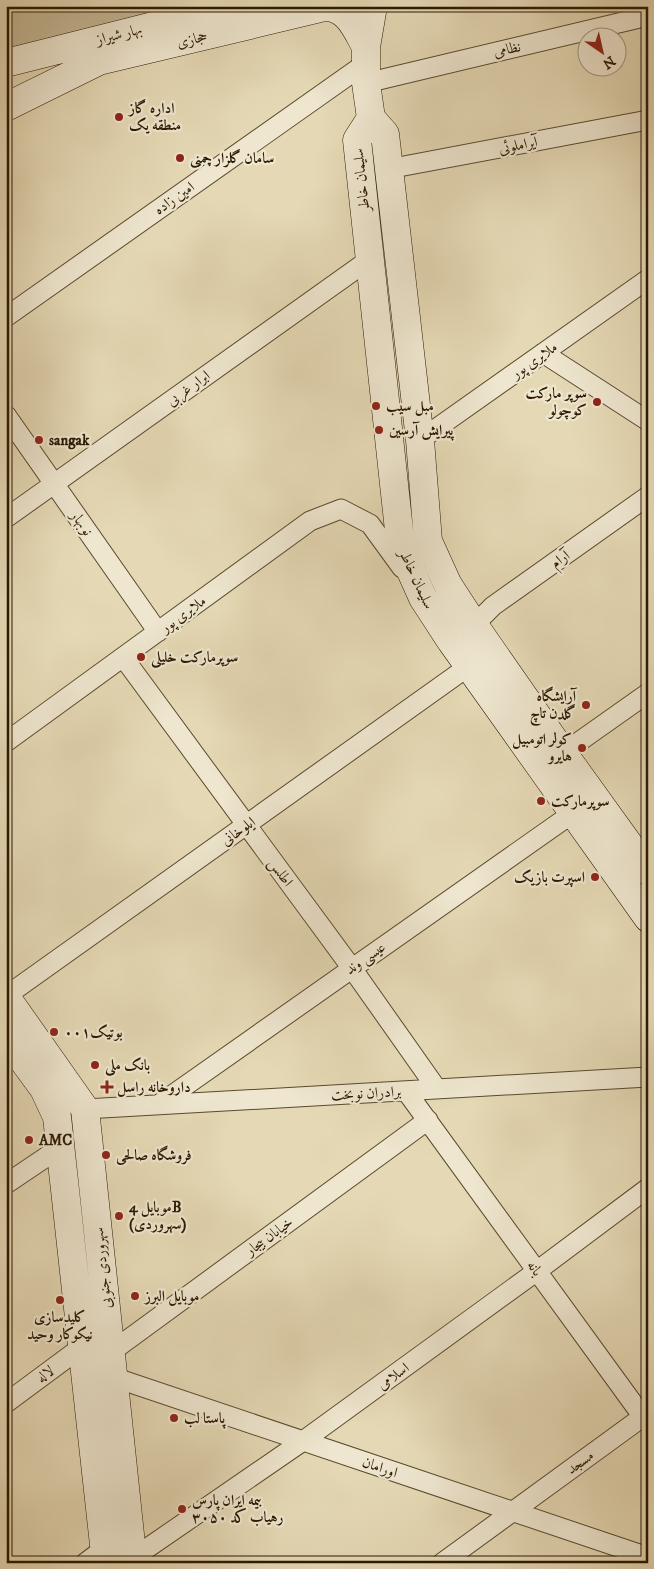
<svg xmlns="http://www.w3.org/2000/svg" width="654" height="1569" font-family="'IM FELL DW Pica',Amiri,serif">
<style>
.green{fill:#c5b896;stroke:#78684b}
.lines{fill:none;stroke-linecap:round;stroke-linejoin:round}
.street-casing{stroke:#5a492d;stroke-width:21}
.secondary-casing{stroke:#2b1900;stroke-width:29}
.street{stroke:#eee6cf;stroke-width:19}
.secondary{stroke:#eee6cf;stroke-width:28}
.poi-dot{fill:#8f2418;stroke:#eee6cf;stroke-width:2}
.labels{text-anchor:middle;stroke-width:4.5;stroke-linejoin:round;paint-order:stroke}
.street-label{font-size:15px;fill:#2b1900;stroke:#eee6cf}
.poi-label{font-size:15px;font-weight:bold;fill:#2b1900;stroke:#eee6cf;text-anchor:start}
</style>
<rect width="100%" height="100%" fill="#e5d9b5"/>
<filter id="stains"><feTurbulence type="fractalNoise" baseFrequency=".004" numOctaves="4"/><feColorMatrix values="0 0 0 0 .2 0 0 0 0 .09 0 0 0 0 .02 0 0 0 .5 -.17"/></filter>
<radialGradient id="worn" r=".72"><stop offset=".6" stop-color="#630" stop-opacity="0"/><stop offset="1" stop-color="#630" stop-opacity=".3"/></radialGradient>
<path class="green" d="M6,6H205L6,51Z"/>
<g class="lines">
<defs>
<path id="street" d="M366,83L648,16
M388,169L648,120
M6,317L366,63
M543,353L648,421
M6,415L158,632
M420,440L648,279
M6,518L370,259
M474,625L493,606L648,496
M123,657L351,967L437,1089
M6,742L310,521L341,509L370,524L402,568
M563,753L648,693
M6,996L469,666
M406,1091L643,1417
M158,1105L573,813
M85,1109L648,1077
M6,1184L61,1147
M111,1352L428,1120
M113,1377L648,1557
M6,1403L83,1346
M133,1558L303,1441L537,1271L648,1188
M85,1563L105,1548
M442,1563L648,1413"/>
<path id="secondary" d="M373,6L366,47V83L371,118L385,134L420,440L428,541L448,585L474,625L563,753L648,871
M6,63L233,6
M6,107L99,61L325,7C348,7 356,29 366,47
M371,118L357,140L401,549L423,598L451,641L648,918
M6,997L85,1109L133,1563
M6,1037L44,1089L57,1117L106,1563"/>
</defs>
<use href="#street" class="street-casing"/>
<use href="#secondary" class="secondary-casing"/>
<use href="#street" class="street"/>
<use href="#secondary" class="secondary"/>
</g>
<g class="poi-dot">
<circle cx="119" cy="117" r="5"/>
<circle cx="180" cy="158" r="5"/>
<circle cx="597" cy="402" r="5"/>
<circle cx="376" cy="406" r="5"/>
<circle cx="379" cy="430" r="5"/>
<circle cx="39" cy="440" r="5"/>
<circle cx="141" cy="657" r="5"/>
<circle cx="586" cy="705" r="5"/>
<circle cx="582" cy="748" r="5"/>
<circle cx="541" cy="801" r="5"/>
<circle cx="595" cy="877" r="5"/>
<circle cx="54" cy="1032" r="5"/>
<circle cx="95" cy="1065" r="5"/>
<path d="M104.5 1079.5h5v5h5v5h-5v5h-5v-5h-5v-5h5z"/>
<circle cx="29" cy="1140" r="5"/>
<circle cx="106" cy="1155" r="5"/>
<circle cx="119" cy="1216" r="5"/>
<circle cx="135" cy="1296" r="5"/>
<circle cx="60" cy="1300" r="5"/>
<circle cx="174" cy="1418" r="5"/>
<circle cx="182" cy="1509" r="5"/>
</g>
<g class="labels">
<g class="street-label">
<text transform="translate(119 34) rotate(-14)" y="5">بهار شیراز</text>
<text transform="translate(192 39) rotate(-14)" y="5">حجازی</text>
<text transform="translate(507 49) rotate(-13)" y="5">نظامی</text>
<text transform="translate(518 145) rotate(-11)" y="5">آیراملوئی</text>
<text transform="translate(361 180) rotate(-96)" y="5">سلیمان خاطر</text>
<text transform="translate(174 198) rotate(-35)" y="5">امین زاده</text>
<text transform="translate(534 360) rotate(-35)" y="5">ملایری پور</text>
<text transform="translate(188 388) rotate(-36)" y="5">ابرار غربی</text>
<text transform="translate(82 523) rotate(54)" y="5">نوبهار</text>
<text transform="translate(560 559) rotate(-35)" y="5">آرام</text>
<text transform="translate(417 579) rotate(65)" y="5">سلیمان خاطر</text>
<text transform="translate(183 614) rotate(-36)" y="5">ملایری پور</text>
<text transform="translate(238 831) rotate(-35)" y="5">ایلوخانی</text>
<text transform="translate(281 872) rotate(54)" y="5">اطلس</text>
<text transform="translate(365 958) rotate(-35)" y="5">عیسی وند</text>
<text transform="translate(366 1093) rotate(-3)" y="5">برادران نوبخت</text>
<text transform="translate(269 1236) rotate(-36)" y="5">خیابان بیجار</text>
<text transform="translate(102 1268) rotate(-96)" y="5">سهروردی جنوبی</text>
<text transform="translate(535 1268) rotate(54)" y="5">بانه</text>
<text transform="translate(45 1374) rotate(-37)" y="5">لاله</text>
<text transform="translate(393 1376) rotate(-36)" y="5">اسلامی</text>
<text transform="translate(580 1462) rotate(-36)" y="5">مسجد</text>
<text transform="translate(380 1467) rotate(19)" y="5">اورامان</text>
</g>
<g class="poi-label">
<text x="129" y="113">اداره گاز<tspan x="129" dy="17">منطقه یک</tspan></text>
<text x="190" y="163">سامان گلزار چمنی</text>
<text x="587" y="398" text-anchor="end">سوپر مارکت<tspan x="587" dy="17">کوچولو</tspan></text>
<text x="386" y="411">مبل سیب</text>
<text x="389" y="435">پیرایش آرسین</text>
<text x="49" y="445">sangak</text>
<text x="151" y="662">سوپرمارکت خلیلی</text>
<text x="576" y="701" text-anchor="end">آرایشگاه<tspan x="576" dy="17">گلدن تاچ</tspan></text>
<text x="572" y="744" text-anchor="end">کولر اتومبیل<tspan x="572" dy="17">هایرو</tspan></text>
<text x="551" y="806">سوپرمارکت</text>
<text x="585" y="882" text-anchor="end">اسپرت بازیک</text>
<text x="64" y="1037">بوتیک۰۰۱</text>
<text x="105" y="1070">بانک ملی</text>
<text x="117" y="1092">داروخانه راسل</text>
<text x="39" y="1145">AMC</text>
<text x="116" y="1160">فروشگاه صالحی</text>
<text x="129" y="1212">موبایل 4B<tspan x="129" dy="17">(سهروردی)</tspan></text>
<text x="145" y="1301">موبایل البرز</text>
<text x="60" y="1322" text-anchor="middle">کلیدسازی<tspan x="60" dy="17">نیکوکار وحید</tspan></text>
<text x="184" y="1423">پاستا لب</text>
<text x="192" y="1505">بیمه ایران پارس<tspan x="192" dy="17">رهیاب کد ۳۰۵۰</tspan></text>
</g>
</g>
<rect width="654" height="1569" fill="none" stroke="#e5d9b5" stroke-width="25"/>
<rect x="8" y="8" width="639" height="1554" fill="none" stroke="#2b1900" stroke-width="2.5"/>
<rect x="12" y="12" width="629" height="1544" fill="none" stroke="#2b1900"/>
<g transform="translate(602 52) rotate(146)"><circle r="24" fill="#eee6cf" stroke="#a0947c"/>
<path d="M0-4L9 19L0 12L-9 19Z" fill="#8f2418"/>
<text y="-8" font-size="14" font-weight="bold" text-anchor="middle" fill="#2b1900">N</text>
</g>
<rect width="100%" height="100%" filter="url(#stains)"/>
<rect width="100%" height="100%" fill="url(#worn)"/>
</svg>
